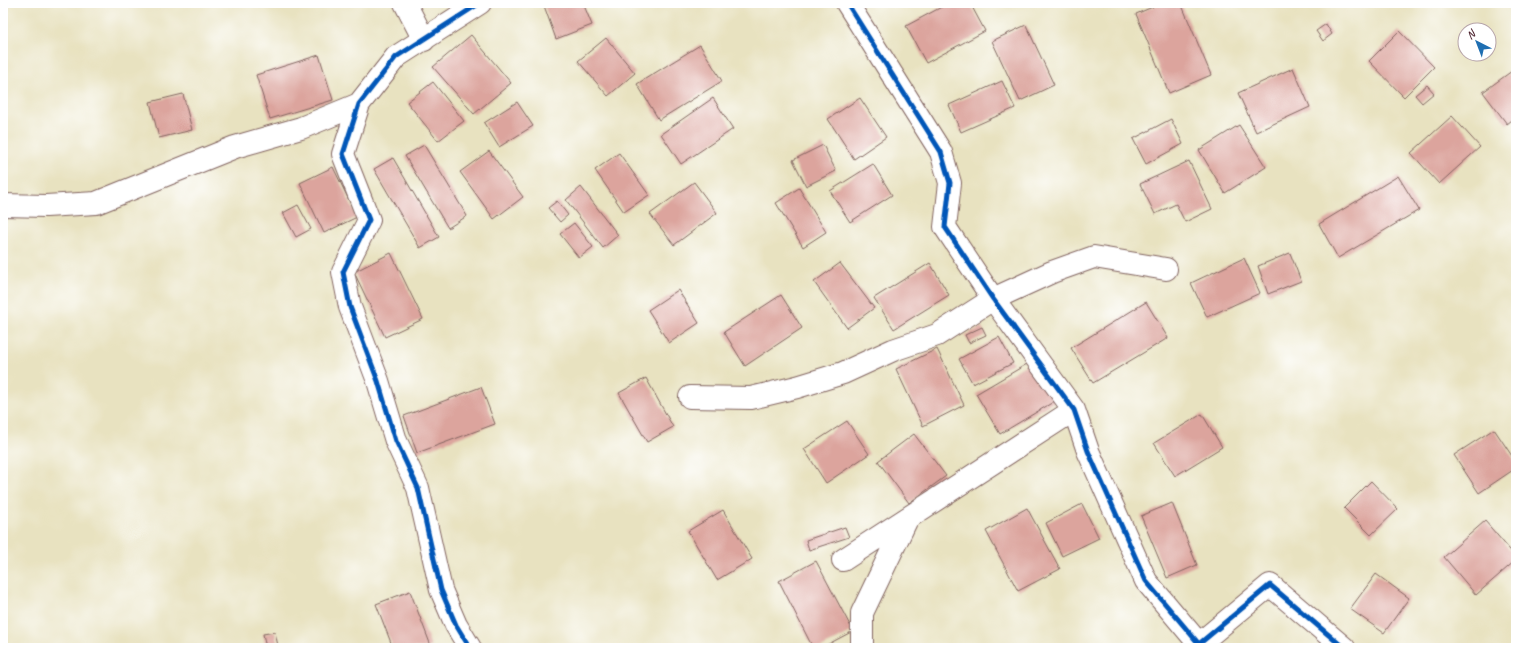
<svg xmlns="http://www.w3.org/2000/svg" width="1519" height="651" font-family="Caveat,sans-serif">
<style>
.building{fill:#dca49d}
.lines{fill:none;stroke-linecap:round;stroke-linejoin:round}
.minor-casing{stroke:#81635f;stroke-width:24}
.minor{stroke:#fff;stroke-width:22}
.cycleway-casing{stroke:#fff;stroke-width:8}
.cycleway{stroke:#0057b8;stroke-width:5}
</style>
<rect width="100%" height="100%" fill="#fff"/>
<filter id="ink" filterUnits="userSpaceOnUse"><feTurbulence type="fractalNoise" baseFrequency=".025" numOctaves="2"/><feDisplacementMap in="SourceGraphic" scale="8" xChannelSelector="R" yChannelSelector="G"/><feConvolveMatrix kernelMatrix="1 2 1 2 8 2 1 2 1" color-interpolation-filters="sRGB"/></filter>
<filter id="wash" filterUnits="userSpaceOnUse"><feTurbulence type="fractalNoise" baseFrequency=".012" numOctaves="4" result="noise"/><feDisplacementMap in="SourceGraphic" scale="16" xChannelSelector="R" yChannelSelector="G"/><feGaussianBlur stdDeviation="0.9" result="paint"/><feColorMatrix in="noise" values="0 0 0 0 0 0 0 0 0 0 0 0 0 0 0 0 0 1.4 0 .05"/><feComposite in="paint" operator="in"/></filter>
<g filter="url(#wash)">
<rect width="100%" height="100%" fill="#e8e2c0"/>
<g id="blocks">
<path class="building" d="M543,3H583L592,25L556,39Z
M949,3H970L985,31L926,63L906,26Z
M1162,3H1181L1211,75L1169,93L1136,14Z
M1326,24L1332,34L1323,41L1316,31Z
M1026,25L1054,85L1020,101L992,41Z
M1399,31L1434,67L1404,97L1369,61Z
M471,35L511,83L474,114L433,67Z
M606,38L635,73L608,96L578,61Z
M700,45L722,81L659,120L637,84Z
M319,55L333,100L270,119L256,75Z
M1293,68L1310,107L1256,132L1238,93Z
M1516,68V117L1507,124L1483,92Z
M1002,81L1015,108L961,132L949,105Z
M433,82L464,121L438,141L407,102Z
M1427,85L1434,93L1422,103L1415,95Z
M183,94L192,130L159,138L150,102Z
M713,98L733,129L681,164L661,134Z
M860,98L886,137L854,159L828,119Z
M517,102L533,126L499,147L484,123Z
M1452,116L1480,147L1439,184L1411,153Z
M1171,119L1183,144L1146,164L1133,139Z
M1239,125L1266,167L1225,193L1199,150Z
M424,145L467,216L448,228L405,156Z
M823,145L836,171L806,186L793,160Z
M489,151L523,197L494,219L460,172Z
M619,153L649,195L624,212L595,170Z
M393,158L439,237L420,248L374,169Z
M1189,161L1212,209L1185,222L1176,204L1155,214L1140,184Z
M873,164L892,195L850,222L830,191Z
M333,167L357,217L324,233L300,183Z
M1398,176L1419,210L1338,258L1319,224Z
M694,182L717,213L674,245L650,214Z
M581,187L618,235L603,248L566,200Z
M799,188L826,232L803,247L776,203Z
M557,201L568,215L560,222L548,208Z
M298,205L311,229L296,237L283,213Z
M574,223L593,247L579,258L560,234Z
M391,253L423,319L385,337L354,272Z
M1290,253L1301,281L1268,294L1258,266Z
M1244,258L1260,293L1207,317L1191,283Z
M840,263L874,308L847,328L814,282Z
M930,263L949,295L894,329L874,298Z
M678,290L699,323L669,343L648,310Z
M781,295L802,328L745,366L724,332Z
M1146,302L1168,338L1093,383L1071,348Z
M982,327L986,335L969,343L965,335Z
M999,337L1013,363L973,384L959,359Z
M937,349L964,405L923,426L896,369Z
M1032,361L1055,401L1000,434L976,394Z
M646,378L673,427L647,442L619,393Z
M481,387L495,424L417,453L404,416Z
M1202,414L1222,447L1175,476L1154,443Z
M847,421L869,454L826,483L804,449Z
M1494,429L1516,462V468L1479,493L1454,455Z
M914,434L946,476L909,503L878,461Z
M1371,481L1398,509L1371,535L1344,508Z
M1172,503L1197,565L1167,578L1141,516Z
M1082,504L1099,538L1062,556L1046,523Z
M1027,508L1060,569L1018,591L986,531Z
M723,510L752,559L717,580L688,531Z
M1485,521L1516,557V560L1476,595L1444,557Z
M845,527L849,537L809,550L806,540Z
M816,561L853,631L821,648H813L779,581Z
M1376,574L1409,598L1384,633L1350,609Z
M410,591L431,646L427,648H393L376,604Z
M275,632L278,646L266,648L263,634Z"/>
</g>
</g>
<g filter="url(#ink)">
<use href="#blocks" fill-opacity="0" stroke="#81635f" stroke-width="1"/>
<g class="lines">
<defs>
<path id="minor" d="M405,3L424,40
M847,3L941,152L950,183L945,227L993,299L1074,410L1088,451L1146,581L1199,644L1270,585L1344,648
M3,205L46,206L96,203L235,147L301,128L359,104
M690,397L751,398L797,387L843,373L893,350L937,335L993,299L1052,272L1094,257L1166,269
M843,560L1074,410
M470,648L456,625L441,590L418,488L396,441L378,381L350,307L343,272L369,220L343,154L359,104L396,57L480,3
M862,648V613L907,519"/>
</defs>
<use href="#minor" class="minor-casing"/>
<use href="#minor" class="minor"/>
<defs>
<path id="cycleway" d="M847,3L941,152L950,183L945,227L993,299L1074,410L1088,451L1146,581L1199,644L1270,585L1344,648
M470,648L456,625L441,590L418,488L396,441L378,381L350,307L343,272L369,220L343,154L359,104L396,57L480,3"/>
</defs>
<use href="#cycleway" class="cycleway-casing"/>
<use href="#cycleway" class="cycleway"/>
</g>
</g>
<rect width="1519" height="651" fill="none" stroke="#fff" stroke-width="16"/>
<g transform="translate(1477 42) rotate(318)"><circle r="19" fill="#ffffff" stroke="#b7a5aa"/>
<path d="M0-3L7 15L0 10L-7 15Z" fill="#1f6fb2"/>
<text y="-6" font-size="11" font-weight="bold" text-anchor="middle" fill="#4a1f2b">N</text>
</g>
</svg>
